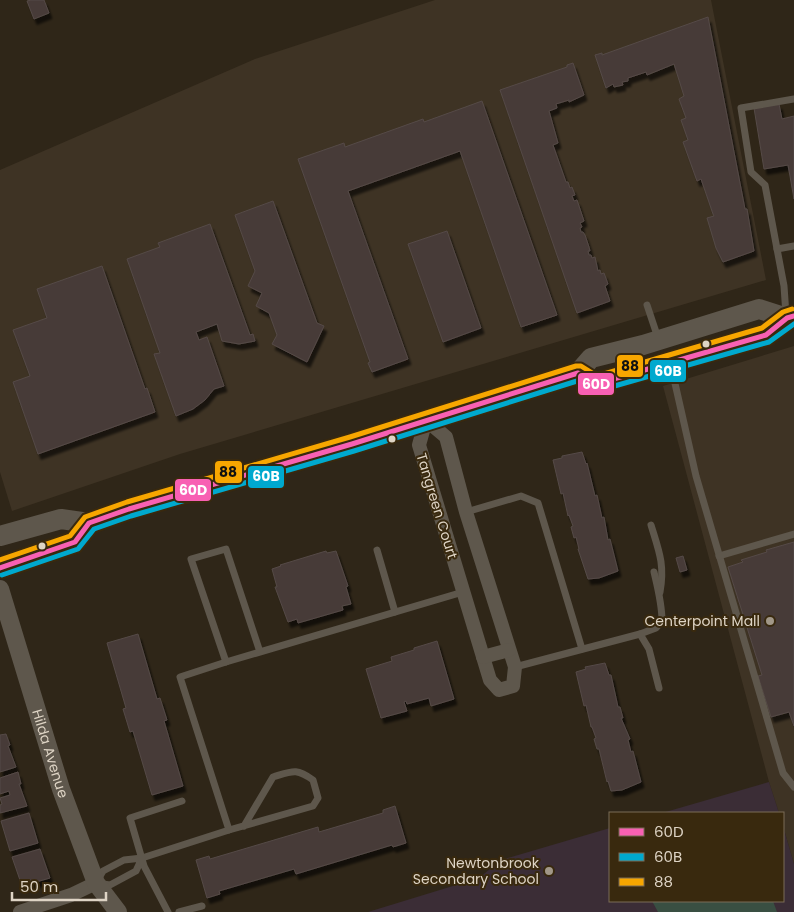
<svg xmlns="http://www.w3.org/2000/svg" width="794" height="912" font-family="Poppins,sans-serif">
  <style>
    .commercial { fill: #3e3324 }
    .education { fill: #3b2d36 }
    .green { fill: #394f42 }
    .building { fill: #473b38; stroke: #554a47; filter: url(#shadow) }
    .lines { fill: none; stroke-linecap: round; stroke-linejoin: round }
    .service { stroke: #5e574c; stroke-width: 7 }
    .minor { stroke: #5e574c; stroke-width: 14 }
    .tertiary { stroke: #5e574c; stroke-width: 18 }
    .secondary { stroke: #5e574c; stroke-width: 20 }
    .bus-1-casing { stroke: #39290e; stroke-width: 9 }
    .bus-2-casing { stroke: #39290e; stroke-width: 9 }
    .bus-3-casing { stroke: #39290e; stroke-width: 9 }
    .bus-1 { stroke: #f860b3; stroke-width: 5 }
    .bus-2 { stroke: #00a9ce; stroke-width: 5 }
    .bus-3 { stroke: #f7a600; stroke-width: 5 }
    .bus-dot { fill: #ded4c5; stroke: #39290e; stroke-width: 2 }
    .poi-dot { fill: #a19788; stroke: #39290e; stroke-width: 2 }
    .labels { text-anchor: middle; stroke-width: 4; stroke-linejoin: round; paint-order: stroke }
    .street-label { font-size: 14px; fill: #ded4c5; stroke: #39290e }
    .poi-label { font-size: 14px; fill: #ded4c5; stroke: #39290e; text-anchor: end }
    .line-badge { stroke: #39290e; stroke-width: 2 }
    .badge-label { font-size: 14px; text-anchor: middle; font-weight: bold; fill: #fff }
    .pale-badge-label { font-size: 14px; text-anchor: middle; font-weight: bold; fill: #111 }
  </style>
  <defs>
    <filter id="shadow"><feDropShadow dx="3" dy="5.5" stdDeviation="1" flood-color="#0009"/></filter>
  </defs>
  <rect width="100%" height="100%" fill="#2f2618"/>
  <g class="commercial">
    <path d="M435 0H711L766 280 180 454 12 511 0 472V170L255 59Z"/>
    <path d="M794 346V864L783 826V813H779L769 782 663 386Z"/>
  </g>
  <g class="education">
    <path d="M769 782 779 813H662Z"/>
    <path d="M783 826 794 864V912H368L479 878 501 860 610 828V901H783Z"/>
  </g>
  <path class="green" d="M652 901H773L777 912H658Z"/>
  <g class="building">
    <path d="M31 0H44L49 13 34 19 27 1Z"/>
    <path d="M708 17 745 209H747L754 251 723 262 716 248 707 218 714 216 713 214 701 179 697 181 683 142 688 140 681 120 686 118 679 99 684 96 674 64 652 73 647 75 646 72 628 78V81L622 82 623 85 614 87 613 84 606 88 595 55 602 53V55Z"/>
    <path d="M573 63 584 95 569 102V100L556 104 557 108 549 111 558 143 553 145 566 182H568L570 188 572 187 575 195 572 196 574 201 577 200 584 221 580 223 582 227 580 228 581 232H583L585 235 589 247 590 251H588L589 255H591L592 258 595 257 598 271 600 270 601 274 604 273 608 284 605 286 610 301 577 313 500 90 567 67V65Z"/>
    <path d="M482 101 557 315 521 327 460 151 348 191 408 359 372 372 368 363 370 362 298 159 344 143 345 147 423 119 424 122Z"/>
    <path d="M779 104 782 119 794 116V199L788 165 764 169 754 108Z"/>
    <path d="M273 201 317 323 324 326 307 362 272 344 277 335 269 313 256 306 262 293 248 286 255 271 235 215Z"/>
    <path d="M210 224 250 335 253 334 255 341 239 344 222 341 217 324 196 332 199 340 207 337 224 386 214 389 205 400 193 409 176 416 154 354 160 353 127 259 160 247 158 243Z"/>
    <path d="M447 231 481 328 443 342 408 244Z"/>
    <path d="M102 266 145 389 147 388 155 412 38 454 13 382 30 376 13 330 47 318 37 289Z"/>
    <path d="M582 452 586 464 587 463 595 496 597 495 602 518 604 517 608 540 610 539 618 571 599 578 588 579 578 549H579L576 537 574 538 571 527 573 526 569 515 568 516 563 493 561 494 553 460 562 458V456Z"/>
    <path d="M794 542V726L789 712 771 717 758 676 762 675 728 567 743 562 741 560 767 552 766 550Z"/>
    <path d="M326 551 327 553 336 551 348 586 346 587 351 604 342 606 343 610 298 623 297 619 288 622 275 587H277L272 569 281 566 280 565Z"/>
    <path d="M683 556 687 570 680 572 676 558Z"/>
    <path d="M138 634 157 699 160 698 167 720 164 721 183 786 152 795 133 731 130 732 123 709 126 708 107 643Z"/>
    <path d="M437 641 454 699 431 706 429 698 407 704 406 701 404 702 407 711 381 718 366 669 392 661 391 657 414 650V648Z"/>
    <path d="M605 663 609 675H611L618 707H620L623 718H621L630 739 628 740 631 752 633 751 641 782 622 790 611 791 608 781 607 782 599 749H597L594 739 596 738 592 727H591L586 705 584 706 576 672 586 669 585 667Z"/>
    <path d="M6 734 10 745 8 746 16 767 0 772V735Z"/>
    <path d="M18 772 21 784H19L27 806 0 813V805L2 804 0 798 10 795 9 791 0 794V778Z"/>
    <path d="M395 806 406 843 393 847 392 845 296 874 294 869 219 891 220 894 207 898 196 860 209 856 210 859 318 827 319 832 383 813V810Z"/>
    <path d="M29 813 38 843 10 851 1 821Z"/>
    <path d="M40 849 50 878 22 886 12 857Z"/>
  </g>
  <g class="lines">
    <g class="service">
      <path d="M777 249 794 246"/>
      <path d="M647 305 658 338"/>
      <path d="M786 315 784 286 765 185 751 172 741 108 794 99"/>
      <path d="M668 366 674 379 696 476 783 773 794 787"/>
      <path d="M466 512 521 496 538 503 582 649"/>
      <path d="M651 525C659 551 665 565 660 592"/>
      <path d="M377 550 395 612"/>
      <path d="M719 556 794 534"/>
      <path d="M640 634 649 649 659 688"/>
      <path d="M260 652 226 549 191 559 226 662 463 592"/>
      <path d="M515 667 640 634 656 628 662 621C662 604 658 589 654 572"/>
      <path d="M229 830 313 806 318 798 313 780C296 768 293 771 273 777L244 826"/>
      <path d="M142 858 136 871 110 885 96 883 103 871 124 860 142 858 229 830 180 677 226 662"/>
      <path d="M168 912 144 866 130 818 182 801"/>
      <path d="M179 912 202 906"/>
    </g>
    <g class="minor">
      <path d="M426 420 446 437 466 512 515 667 513 686 499 690 490 680 419 445Z"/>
      <path d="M483 657 509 650"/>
      <path d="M20 912 71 895 96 883"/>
    </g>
    <path class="tertiary" id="s1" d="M0 589 61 789 96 883 118 912"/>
    <g class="secondary">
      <path d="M578 373 596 384 766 335 787 318 794 316"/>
      <path d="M0 536 61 519 89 523 129 509 352 444 578 373 591 358 643 345 759 309 787 318"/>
      <path d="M0 568 75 542 89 523"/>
    </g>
    <defs>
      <path id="bus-1" d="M0 568 75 542 89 523 129 509 352 444 578 373 596 384 766 335 787 318 794 316"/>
      <path id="bus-2" d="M2 575 78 549 94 529 131 516 354 451 577 381 593 391H597L769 342 794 324"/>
      <path id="bus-3" d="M0 560 70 536 85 517 127 502 350 437 576 366H581L597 376 762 328 783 312 792 309"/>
    </defs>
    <use href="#bus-1" class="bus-1-casing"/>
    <use href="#bus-2" class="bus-2-casing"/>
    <use href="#bus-3" class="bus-3-casing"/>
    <use href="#bus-1" class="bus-1"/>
    <use href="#bus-2" class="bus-2"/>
    <use href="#bus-3" class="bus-3"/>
  </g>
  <g class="bus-dot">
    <circle cx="706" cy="344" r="4.5"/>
    <circle cx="392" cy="439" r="4.5"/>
    <circle cx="42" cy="546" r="4.5"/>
  </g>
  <g class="poi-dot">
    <circle cx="770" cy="621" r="5"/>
    <circle cx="549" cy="871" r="5"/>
  </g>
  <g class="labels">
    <g class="street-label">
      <text transform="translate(437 506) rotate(73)" y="5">Tangreen Court</text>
      <text dy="5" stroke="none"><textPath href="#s1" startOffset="172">Hilda Avenue</textPath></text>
    </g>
    <g class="poi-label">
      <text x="760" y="626">Centerpoint Mall</text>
      <text x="539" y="868">Newtonbrook<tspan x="539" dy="16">Secondary School</tspan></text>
    </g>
  </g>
  <g class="line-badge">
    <rect x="616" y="354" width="28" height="24" rx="5" fill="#f7a600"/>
    <rect x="649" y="359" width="38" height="24" rx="5" fill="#00a9ce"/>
    <rect x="577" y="372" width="38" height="24" rx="5" fill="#f860b3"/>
    <rect x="214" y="460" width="29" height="24" rx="5" fill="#f7a600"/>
    <rect x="247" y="465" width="38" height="24" rx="5" fill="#00a9ce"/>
    <rect x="174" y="478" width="38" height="24" rx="5" fill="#f860b3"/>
  </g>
  <g class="badge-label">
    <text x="668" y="376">60B</text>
    <text x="596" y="389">60D</text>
    <text x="266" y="481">60B</text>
    <text x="193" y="495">60D</text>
  </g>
  <g class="pale-badge-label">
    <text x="630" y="371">88</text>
    <text x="228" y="477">88</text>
  </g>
  <rect x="609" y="812" width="175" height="90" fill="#39290e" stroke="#7b6d57"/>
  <rect x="619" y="828" width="25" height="8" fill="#f860b3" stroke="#7b6d57"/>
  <text x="654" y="837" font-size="15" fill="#ded4c5">60D</text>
  <rect x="619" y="853" width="25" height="8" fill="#00a9ce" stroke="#7b6d57"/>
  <text x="654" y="862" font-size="15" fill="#ded4c5">60B</text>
  <rect x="619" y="878" width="25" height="8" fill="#f7a600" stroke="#7b6d57"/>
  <text x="654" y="887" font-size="15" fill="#ded4c5">88</text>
  <path d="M12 892v8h94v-8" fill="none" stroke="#ded4c5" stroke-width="2.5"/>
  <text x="20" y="892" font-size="15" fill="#ded4c5" stroke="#39290e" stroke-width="4" paint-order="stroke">50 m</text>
</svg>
